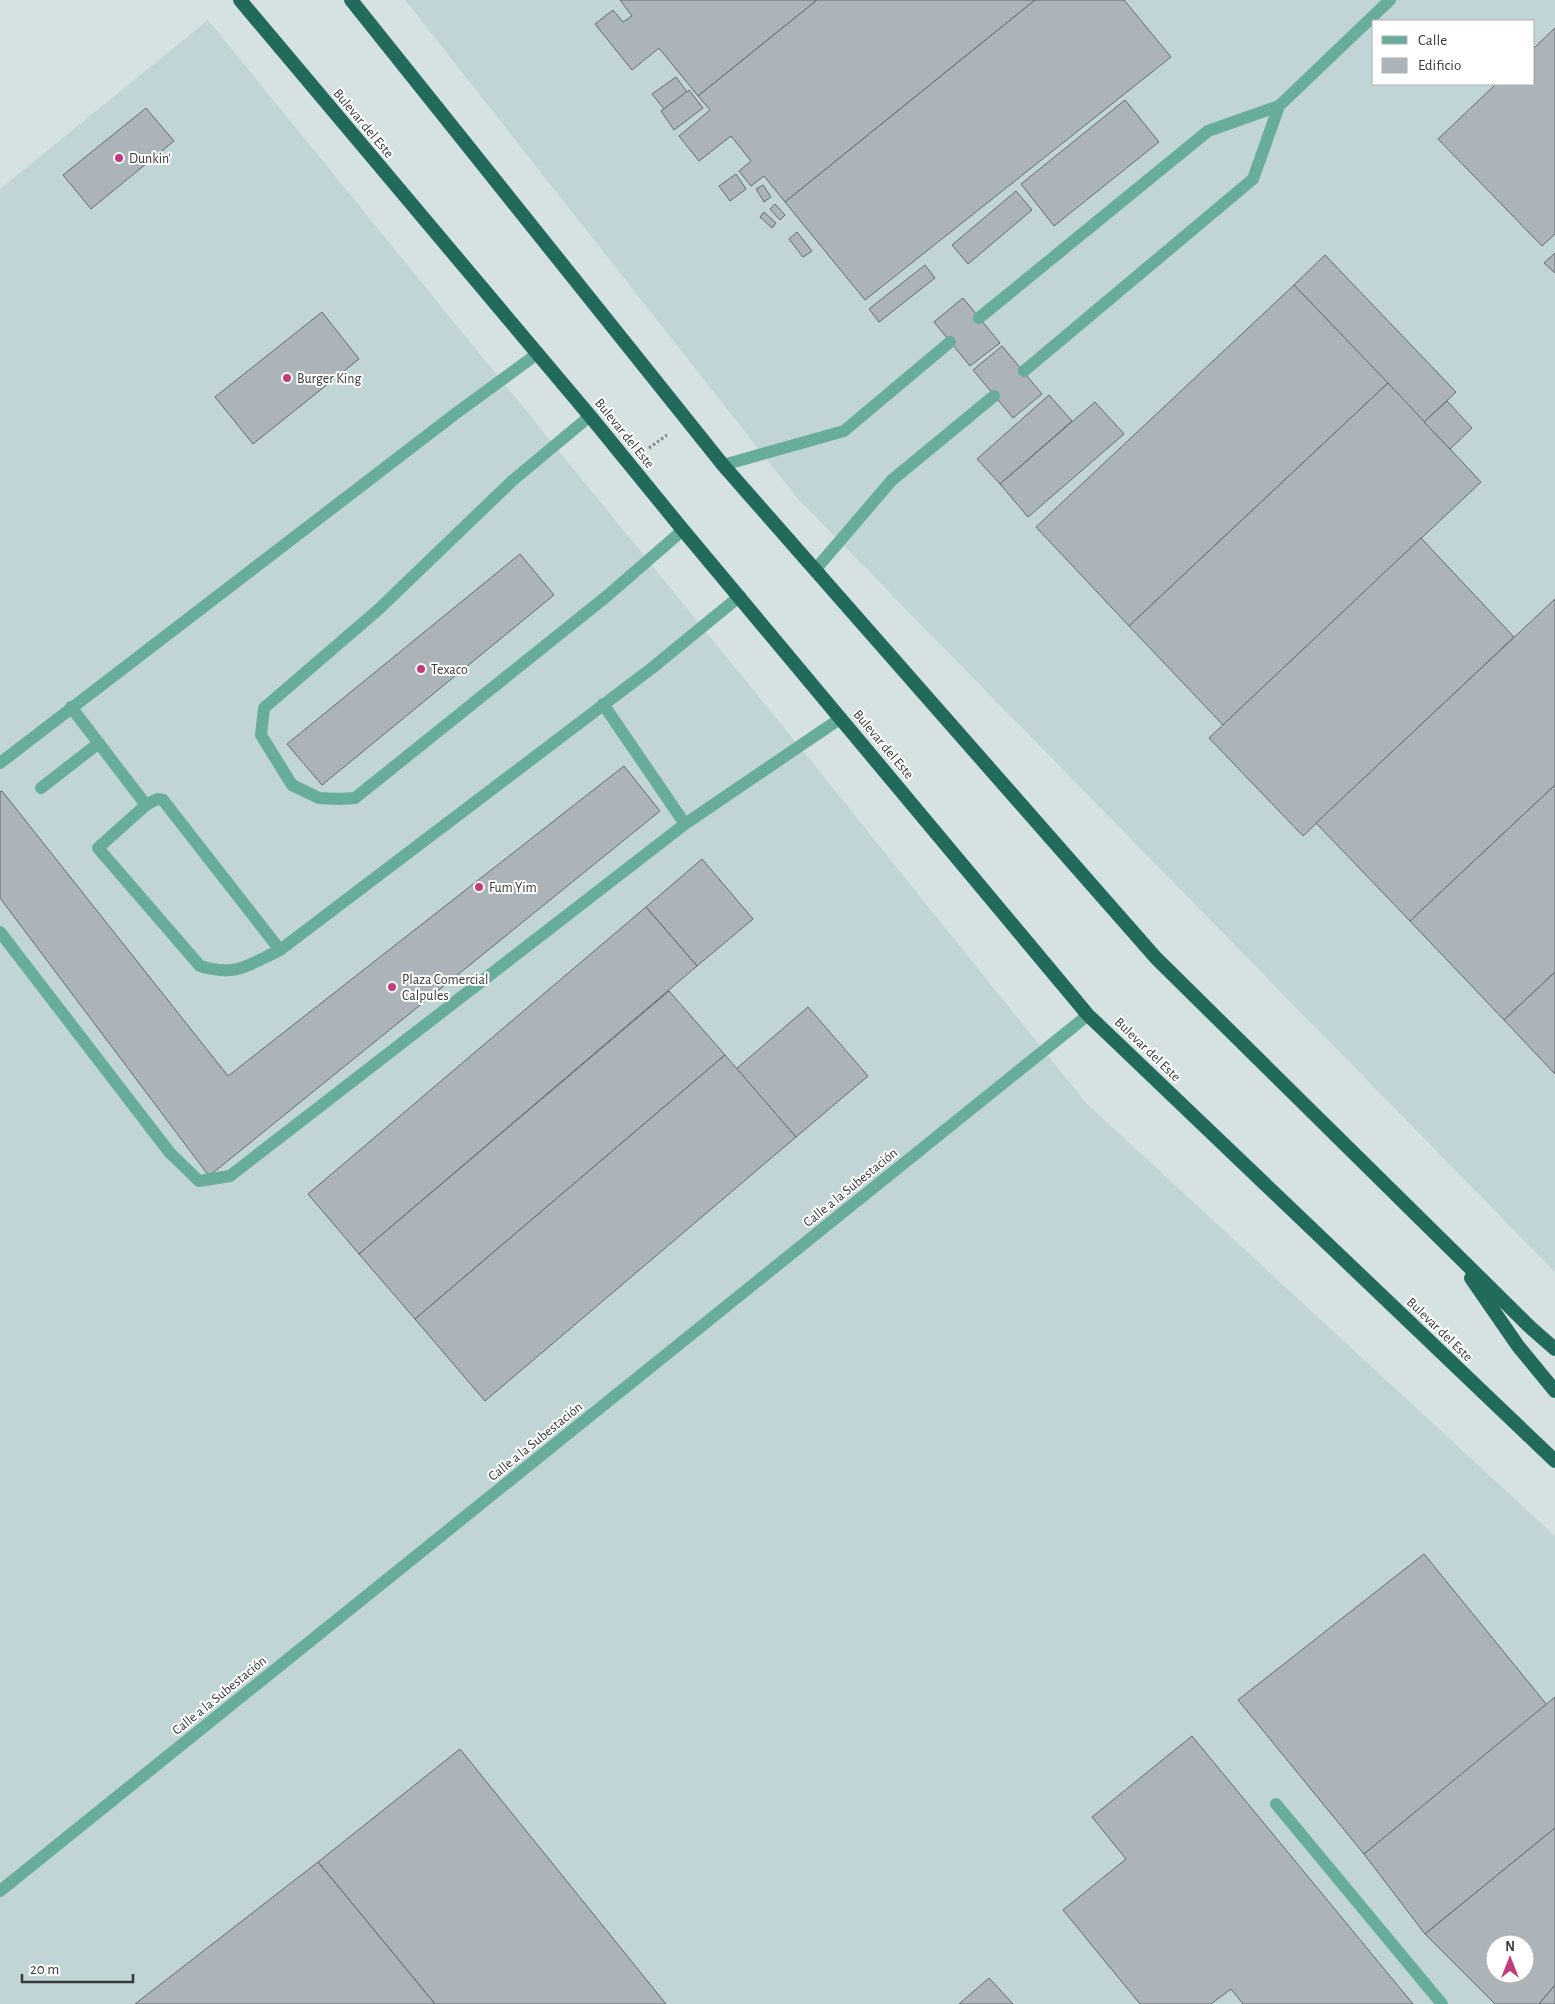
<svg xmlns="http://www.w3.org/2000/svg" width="1555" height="2004" font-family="'Alegreya Sans',sans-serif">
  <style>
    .built { fill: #c1d5d7; fill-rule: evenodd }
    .building { fill: #acb4b9; stroke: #636a6f; fill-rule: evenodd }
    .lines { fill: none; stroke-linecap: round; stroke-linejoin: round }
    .path { stroke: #818889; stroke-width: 3; stroke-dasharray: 2.5 2.5; stroke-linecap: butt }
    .service { stroke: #68ac9b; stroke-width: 12 }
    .minor { stroke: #68ac9b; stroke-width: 12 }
    .trunk { stroke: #216a5c; stroke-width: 14 }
    .poi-dot { fill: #c23b7a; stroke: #fff; stroke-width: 2 }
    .labels { text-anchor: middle; stroke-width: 4; stroke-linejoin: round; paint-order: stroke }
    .street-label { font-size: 14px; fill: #353939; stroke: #fff }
    .poi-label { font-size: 14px; fill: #353939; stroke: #fff; text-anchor: start }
  </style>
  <rect width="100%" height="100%" fill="#d6e1e2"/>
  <g class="built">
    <path d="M405 0H1555V1272L798 499ZM1374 21H1534V84H1374Z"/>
    <path d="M208 20 812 762 1086 1103 1555 1536V2004H0V189ZM1495 1944H1525V1974H1495Z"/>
  </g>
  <g class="building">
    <path d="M620 0H817L698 96 659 48 632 70 595 24 613 10 623 22 632 16Z"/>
    <path d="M817 0H1035L785 202 764 176 751 186 739 171 751 161 731 136 699 161 679 136 710 110 698 96Z"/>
    <path d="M1035 0H1124L1171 57 865 300 785 202Z"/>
    <path d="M1555 28V234L1542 246 1438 139 1496 84H1534V48Z"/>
    <path d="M676 77 687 92 664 109 652 94Z"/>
    <path d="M689 90 703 108 674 130 661 111Z"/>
    <path d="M1125 100 1159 142 1054 226 1021 184Z"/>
    <path d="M146 108 174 141 91 209 63 175Z"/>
    <path d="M736 174 746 189 730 201 719 186Z"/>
    <path d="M763 185 771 197 764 202 756 189Z"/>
    <path d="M1016 191 1032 210 968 264 952 245Z"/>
    <path d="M775 204 785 215 780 220 770 209Z"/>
    <path d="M764 212 776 223 772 228 760 217Z"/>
    <path d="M797 232 812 251 803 257 789 239Z"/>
    <path d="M1555 253V273L1544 263Z"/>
    <path d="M1325 255 1456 392 1424 422 1294 285Z"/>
    <path d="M925 265 935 278 879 322 869 309Z"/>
    <path d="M1294 285 1388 383 1129 626 1036 527Z"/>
    <path d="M963 298 1000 343 970 366 934 322Z"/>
    <path d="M322 312 359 359 253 444 215 397Z"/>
    <path d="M1002 346 1042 394 1013 418 973 370Z"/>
    <path d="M1388 383 1481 482 1223 725 1129 626Z"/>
    <path d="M1049 395 1072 421 1000 484 977 459Z"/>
    <path d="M1447 401 1472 428 1450 449 1424 422Z"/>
    <path d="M1095 402 1124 434 1028 517 1000 484Z"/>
    <path d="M1421 538 1514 637 1303 836 1209 738Z"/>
    <path d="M520 554 554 595 322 785 287 744Z"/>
    <path d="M1555 599V785L1410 921 1316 823Z"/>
    <path d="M624 766 660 811 209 1176 0 898V792L2 791 228 1076Z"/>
    <path d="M1555 785V972L1504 1020 1410 921Z"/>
    <path d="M702 859 753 919 697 966 646 907Z"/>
    <path d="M646 907 697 966 359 1254 308 1194Z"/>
    <path d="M1555 972V1074L1504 1020Z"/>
    <path d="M669 991 725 1055 415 1319 359 1254Z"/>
    <path d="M808 1007 868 1076 796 1137 736 1069Z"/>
    <path d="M725 1055 796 1137 485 1401 415 1319Z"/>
    <path d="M1424 1554 1547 1705 1364 1854 1238 1700Z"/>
    <path d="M1555 1697V1828L1425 1934 1364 1854Z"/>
    <path d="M1192 1736 1413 2004H1243L1231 1989 1211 2004H1140L1063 1910 1126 1859 1092 1817Z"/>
    <path d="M460 1749 666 2004H435L318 1862Z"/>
    <path d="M1555 1828V1985L1539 2004H1495L1425 1934ZM1495 1944H1525V1974H1495Z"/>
    <path d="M318 1862 435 2004H135Z"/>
    <path d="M989 1978 1013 2004H959Z"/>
    <path d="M1555 1985V2004H1539Z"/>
  </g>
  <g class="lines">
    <path class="path" d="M649 448 667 435"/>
    <g class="service">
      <path d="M979 318 1208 131 1279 106 1390 0"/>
      <path d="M1024 371 1253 179 1279 106"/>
      <path d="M590 416 512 481 379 609 264 708 261 735 292 785 319 798 338 799 355 798 607 596 683 530"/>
      <path d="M723 465 844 431 950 342"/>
      <path d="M815 570 892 480 994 396"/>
      <path d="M603 704 685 824"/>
      <path d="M71 707 146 805 98 848 200 966C237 977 248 965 280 950L652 668 740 596"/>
      <path d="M0 763 455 414 537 354"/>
      <path d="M41 788 99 743"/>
      <path d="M146 805 157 799 163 800 280 950"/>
      <path d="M0 932 170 1153 199 1181 230 1176 685 824 841 718"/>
      <path d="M1276 1804 1442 2004"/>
    </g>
    <path class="minor" d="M0 1891 1088 1015"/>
    <g class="trunk">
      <path d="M240 0 590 416 683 530 1088 1015 1555 1461"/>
      <path d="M351 0 723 465 1156 958 1531 1328 1555 1349"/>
      <path d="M1471 1278 1518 1346 1555 1391"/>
    </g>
  </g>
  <g class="poi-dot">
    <circle cx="119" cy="158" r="5"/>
    <circle cx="287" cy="378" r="5"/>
    <circle cx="421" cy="669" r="5"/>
    <circle cx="479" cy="887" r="5"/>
    <circle cx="392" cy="987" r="5"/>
  </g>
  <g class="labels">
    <g class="street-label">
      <text transform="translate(364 123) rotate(50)" y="5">Bulevar del Este</text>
      <text transform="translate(625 433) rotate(51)" y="5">Bulevar del Este</text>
      <text transform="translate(884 744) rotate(50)" y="5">Bulevar del Este</text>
      <text transform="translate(1148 1049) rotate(44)" y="5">Bulevar del Este</text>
      <text transform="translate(850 1187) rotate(-39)" y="5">Calle a la Subestación</text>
      <text transform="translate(1440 1329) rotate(44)" y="5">Bulevar del Este</text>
      <text transform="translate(535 1441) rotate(-39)" y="5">Calle a la Subestación</text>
      <text transform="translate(219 1695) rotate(-39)" y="5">Calle a la Subestación</text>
    </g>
    <g class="poi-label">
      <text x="129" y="163">Dunkin'</text>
      <text x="297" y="383">Burger King</text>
      <text x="431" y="674">Texaco</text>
      <text x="489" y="892">Fum Yim</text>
      <text x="402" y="984">Plaza Comercial<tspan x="402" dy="16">Calpules</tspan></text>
    </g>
  </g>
  <rect x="1372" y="20" width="162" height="65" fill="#ffffff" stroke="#aeb0b0"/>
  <rect x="1382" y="36" width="25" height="8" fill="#68ac9b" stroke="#aeb0b0"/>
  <text x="1418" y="45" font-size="15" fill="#353939">Calle</text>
  <rect x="1382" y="58" width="25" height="15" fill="#acb4b9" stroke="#aeb0b0"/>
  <text x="1418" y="70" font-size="15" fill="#353939">Edificio</text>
  <g transform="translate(1510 1959)"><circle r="24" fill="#ffffff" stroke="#aeb0b0"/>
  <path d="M0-4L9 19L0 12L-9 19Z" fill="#c23b7a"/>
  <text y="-8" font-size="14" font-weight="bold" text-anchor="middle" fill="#353939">N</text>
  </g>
  <path d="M22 1974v8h111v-8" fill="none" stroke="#353939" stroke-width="2.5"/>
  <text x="30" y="1974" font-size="15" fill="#353939" stroke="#ffffff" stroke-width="4" paint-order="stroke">20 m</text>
</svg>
